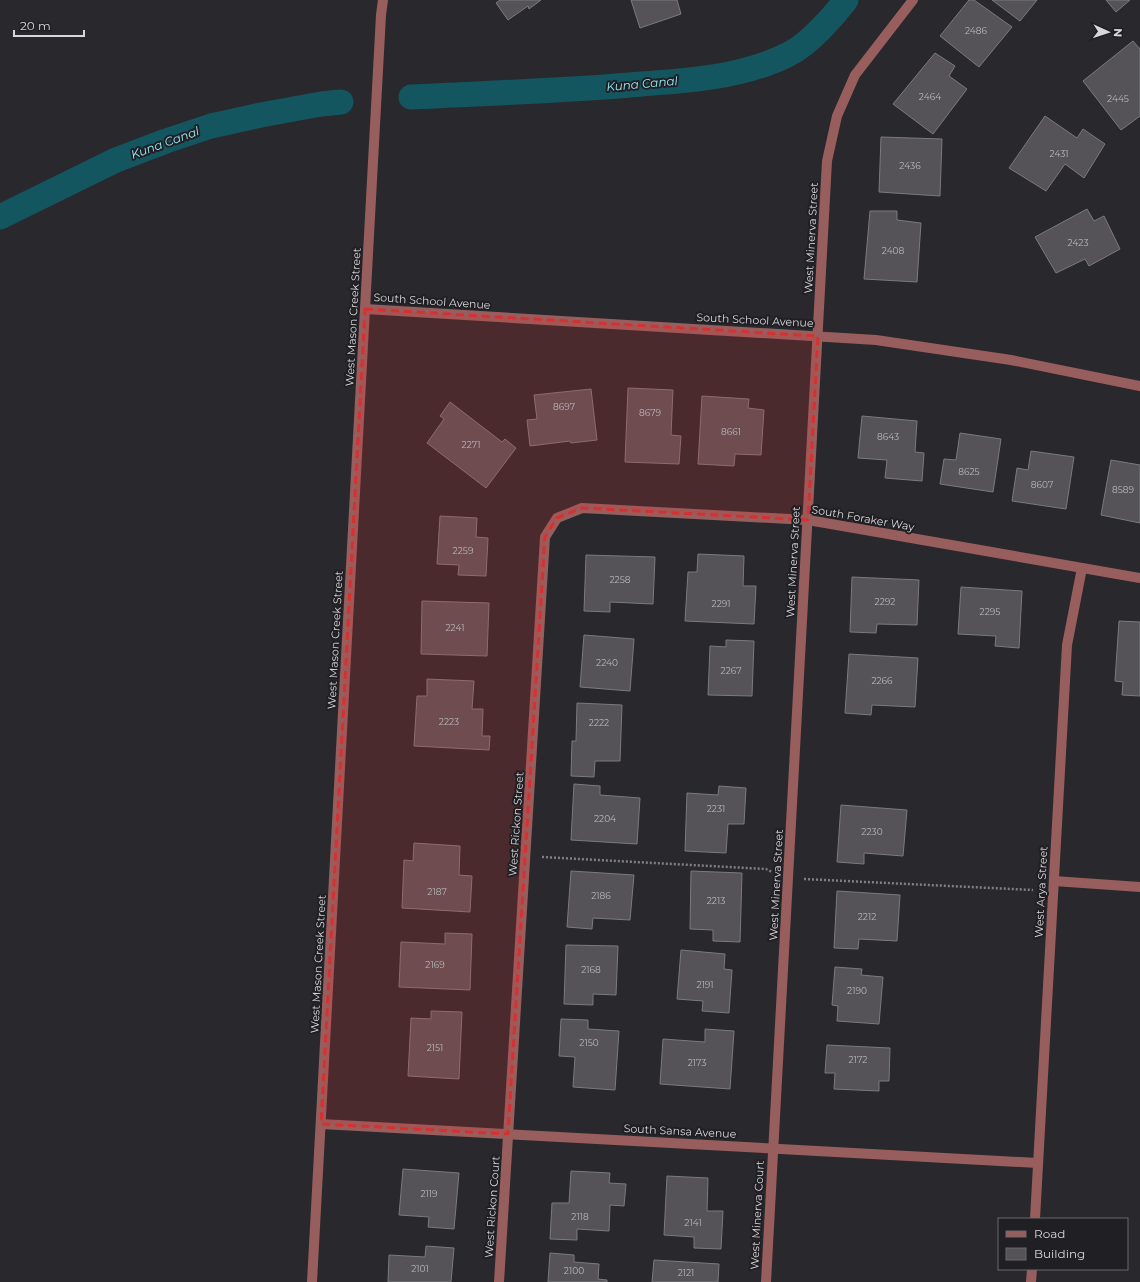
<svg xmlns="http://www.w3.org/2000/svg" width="1140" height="1282" font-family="Montserrat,sans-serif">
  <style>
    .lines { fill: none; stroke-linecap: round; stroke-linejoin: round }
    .canal { stroke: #145660; stroke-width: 25 }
    .building { fill: #555358; stroke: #7b7a7f }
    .path { stroke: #807f83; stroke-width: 2.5; stroke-dasharray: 2 2; stroke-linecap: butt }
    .minor { stroke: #985e5e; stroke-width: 10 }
    .marked { fill: #d63131; fill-opacity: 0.2; stroke: #d63131; stroke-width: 3; stroke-dasharray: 8 5; stroke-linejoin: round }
    .labels { text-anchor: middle; stroke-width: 4; stroke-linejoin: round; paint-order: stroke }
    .number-label { font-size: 9px; fill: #b7b6ba }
    .street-label { font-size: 11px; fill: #d8d7da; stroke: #201f23 }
    .water-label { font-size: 12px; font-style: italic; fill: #98ebfa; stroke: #201f23 }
  </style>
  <rect width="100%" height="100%" fill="#29282d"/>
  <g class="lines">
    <g class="canal">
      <path d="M411 97C488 93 565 91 642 84 692 80 744 77 789 54 808 45 834 16 846 0"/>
      <path d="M0 217 116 160 166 141 211 126 261 115 321 104 341 102"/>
    </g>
  </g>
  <g class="building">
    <path d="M500 0H541L529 9 528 6 508 20 496 3Z"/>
    <path d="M631 0H677L681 14 640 28Z"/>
    <path d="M969 0H974L1012 27 979 67 940 36Z"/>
    <path d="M992 0H1037L1020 21Z"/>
    <path d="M1106 0H1130L1116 12Z"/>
    <path d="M1133 41 1140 49V116L1121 130 1083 81Z"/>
    <path d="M935 53 955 66 949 76 967 89 933 134 893 104Z"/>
    <path d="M1045 116 1077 138 1083 129 1105 144 1084 178 1065 164 1046 191 1009 168Z"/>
    <path d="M881 137 942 139 940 196 879 192Z"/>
    <path d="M1087 209 1094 221 1104 216 1120 249 1089 266 1085 259 1056 273 1035 237Z"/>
    <path d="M870 211H897V220L921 223 917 282 864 279Z"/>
    <path d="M628 388 673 390 671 435 681 436 679 464 625 462Z"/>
    <path d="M591 389 597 440 571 443 570 441 530 446 527 420 537 419 534 395Z"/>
    <path d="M702 396 749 399 748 408 764 410 761 455 735 454 734 466 698 464Z"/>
    <path d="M450 402 502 442 505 439 516 448 486 488 427 443 444 419 440 416Z"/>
    <path d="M862 416 917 421 915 452 924 453 922 481 885 478 887 460 858 458Z"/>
    <path d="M960 433 1001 439 993 492 940 484 944 459 956 460Z"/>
    <path d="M1031 451 1074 457 1066 509 1012 501 1017 468 1028 470Z"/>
    <path d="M1111 460 1140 465V523L1101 515Z"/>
    <path d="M440 516 477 518 476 537 488 538 486 576 458 575 459 565 437 564Z"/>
    <path d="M698 554 744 556 743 586H756L754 624 685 621 688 572H697Z"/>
    <path d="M586 555 655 557 653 604 610 602V612L584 611Z"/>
    <path d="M852 577 919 580 917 625 877 624 876 633 850 632Z"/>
    <path d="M961 587 1022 591 1019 648 995 646 996 636 958 634Z"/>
    <path d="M422 601 489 603 487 656 421 654Z"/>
    <path d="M1119 621 1140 622V696L1122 695 1123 682 1115 681Z"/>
    <path d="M584 635 634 639 630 691 580 687Z"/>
    <path d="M726 640 754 641 752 696 708 695 710 646 726 647Z"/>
    <path d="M849 654 918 658 915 707 872 705 871 715 845 713Z"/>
    <path d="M427 679 474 681 472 709H483L482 736H490L489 750 414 746 417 696H427Z"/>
    <path d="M577 703 622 705 620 761H595L594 777 571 776 572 741H576Z"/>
    <path d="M574 784 600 786V795L640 798 637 844 571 840Z"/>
    <path d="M719 786 746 788 744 824H728L726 853 685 851 687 793 718 795Z"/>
    <path d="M841 805 907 810 903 856 864 853V864L837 862Z"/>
    <path d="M414 843 460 846 459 875 472 876 470 912 402 908 404 860 413 861Z"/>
    <path d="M571 871 634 875 630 920 593 918 592 929 567 927Z"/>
    <path d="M691 871 742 873 740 942 713 941V930L690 929Z"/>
    <path d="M837 891 900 895 897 941 859 939 858 949 834 948Z"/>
    <path d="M445 933 472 934 470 990 399 987 401 942 445 944Z"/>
    <path d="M566 945 618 946 616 995 593 994V1005L564 1004Z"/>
    <path d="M681 950 725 954 724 969 732 970 729 1013 702 1011 703 1001 677 999Z"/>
    <path d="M835 967 862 969 861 975 883 977 879 1024 837 1021 838 1006 832 1005Z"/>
    <path d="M431 1011 462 1012 459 1079 408 1076 411 1018 431 1019Z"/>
    <path d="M561 1019 588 1020V1029L619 1031 615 1090 573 1087 575 1057 559 1056Z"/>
    <path d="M705 1029 734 1031 730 1089 660 1084 663 1039 705 1042Z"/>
    <path d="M827 1045 890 1048 889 1081H879V1091L834 1089 835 1073H825Z"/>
    <path d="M403 1169 459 1173 454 1229 428 1227 429 1217 399 1215Z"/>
    <path d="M571 1171 610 1173 609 1183 626 1184 624 1206 610 1205 609 1231 577 1229V1240L550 1239 552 1203H569Z"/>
    <path d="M667 1176 708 1178 707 1211H723L721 1249 694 1248V1237L664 1235Z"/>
    <path d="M426 1246 454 1248 451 1282H388L389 1255 425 1257Z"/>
    <path d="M550 1253 574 1255V1262L599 1264 598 1279 607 1280V1282H548Z"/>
    <path d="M654 1260 719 1264 718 1282H652Z"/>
  </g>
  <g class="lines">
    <g class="path">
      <path d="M542 857 766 869 772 872"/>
      <path d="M804 879 1033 890"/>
    </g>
    <g class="minor">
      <path d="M365 309 876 340 1011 360 1140 386"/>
      <path d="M1054 881 1140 887"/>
      <path d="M321 1124 1038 1163"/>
      <path d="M1035 1219 1067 645 1082 568"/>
      <path d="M312 1282 381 15 383 0"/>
      <path d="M499 1282 545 537 557 518 582 508 808 520 1140 578"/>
      <path d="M766 1282 827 161 837 116 855 75 913 0"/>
      <path d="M1031 1282 1032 1269"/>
    </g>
  </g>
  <path class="marked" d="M365 309 818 336 808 520 582 508 557 518 545 537 508 1134 321 1124Z"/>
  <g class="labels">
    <g class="number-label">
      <text x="976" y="34">2486</text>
      <text x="930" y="100">2464</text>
      <text x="1118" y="102">2445</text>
      <text x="1059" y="157">2431</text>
      <text x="910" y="169">2436</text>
      <text x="1078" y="246">2423</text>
      <text x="893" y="254">2408</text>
      <text x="564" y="410">8697</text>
      <text x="650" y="416">8679</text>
      <text x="731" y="435">8661</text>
      <text x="888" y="440">8643</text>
      <text x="471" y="448">2271</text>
      <text x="969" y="475">8625</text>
      <text x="1042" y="488">8607</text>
      <text x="1123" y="493">8589</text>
      <text x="463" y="554">2259</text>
      <text x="620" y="583">2258</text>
      <text x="885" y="605">2292</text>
      <text x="721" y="607">2291</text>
      <text x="990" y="615">2295</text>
      <text x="455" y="631">2241</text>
      <text x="607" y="666">2240</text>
      <text x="731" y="674">2267</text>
      <text x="882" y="684">2266</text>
      <text x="449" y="725">2223</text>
      <text x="599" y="726">2222</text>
      <text x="716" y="812">2231</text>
      <text x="605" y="822">2204</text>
      <text x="872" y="835">2230</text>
      <text x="437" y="895">2187</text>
      <text x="601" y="899">2186</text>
      <text x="716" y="904">2213</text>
      <text x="867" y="920">2212</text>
      <text x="435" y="968">2169</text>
      <text x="591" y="973">2168</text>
      <text x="705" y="988">2191</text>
      <text x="857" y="994">2190</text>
      <text x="589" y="1046">2150</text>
      <text x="435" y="1051">2151</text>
      <text x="858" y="1063">2172</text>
      <text x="697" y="1066">2173</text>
      <text x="429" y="1197">2119</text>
      <text x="580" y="1220">2118</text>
      <text x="693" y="1226">2141</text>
      <text x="420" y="1272">2101</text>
      <text x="574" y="1274">2100</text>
      <text x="686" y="1276">2121</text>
    </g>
    <g class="street-label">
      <text transform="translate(811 238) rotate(-87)" y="4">West Minerva Street</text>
      <text transform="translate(432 301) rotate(4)" y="4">South School Avenue</text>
      <text transform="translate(353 317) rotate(-87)" y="4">West Mason Creek Street</text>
      <text transform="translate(755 320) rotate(3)" y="4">South School Avenue</text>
      <text transform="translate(863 518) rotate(10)" y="4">South Foraker Way</text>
      <text transform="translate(793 562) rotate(-87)" y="4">West Minerva Street</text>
      <text transform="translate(335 640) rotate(-87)" y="4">West Mason Creek Street</text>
      <text transform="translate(516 824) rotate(-86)" y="4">West Rickon Street</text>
      <text transform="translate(776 885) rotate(-87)" y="4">West Minerva Street</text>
      <text transform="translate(1041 892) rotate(-87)" y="4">West Arya Street</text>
      <text transform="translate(318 964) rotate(-87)" y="4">West Mason Creek Street</text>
      <text transform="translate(680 1131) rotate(3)" y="4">South Sansa Avenue</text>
      <text transform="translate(492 1207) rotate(-86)" y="4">West Rickon Court</text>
      <text transform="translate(757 1215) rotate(-87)" y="4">West Minerva Court</text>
    </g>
    <g class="water-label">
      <text transform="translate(642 84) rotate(-5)" y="4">Kuna Canal</text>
      <text transform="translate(165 143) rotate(-20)" y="4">Kuna Canal</text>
    </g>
  </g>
  <rect x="998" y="1218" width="130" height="52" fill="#201f23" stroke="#6a696c"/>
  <rect x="1006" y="1231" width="20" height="6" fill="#985e5e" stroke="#6a696c"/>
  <text x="1034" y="1238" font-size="12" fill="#d8d7da">Road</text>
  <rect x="1006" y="1248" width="20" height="12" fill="#555358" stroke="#6a696c"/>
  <text x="1034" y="1258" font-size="12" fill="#d8d7da">Building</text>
  <g transform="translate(1108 32) rotate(93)" stroke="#201f23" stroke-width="3" paint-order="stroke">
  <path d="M0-3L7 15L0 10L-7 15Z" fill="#d8d7da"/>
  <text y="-6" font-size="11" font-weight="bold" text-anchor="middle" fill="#d8d7da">N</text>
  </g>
  <path d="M14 30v6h70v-6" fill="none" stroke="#d8d7da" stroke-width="2"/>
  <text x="20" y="30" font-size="12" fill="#d8d7da" stroke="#201f23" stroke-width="3" paint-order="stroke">20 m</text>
</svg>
